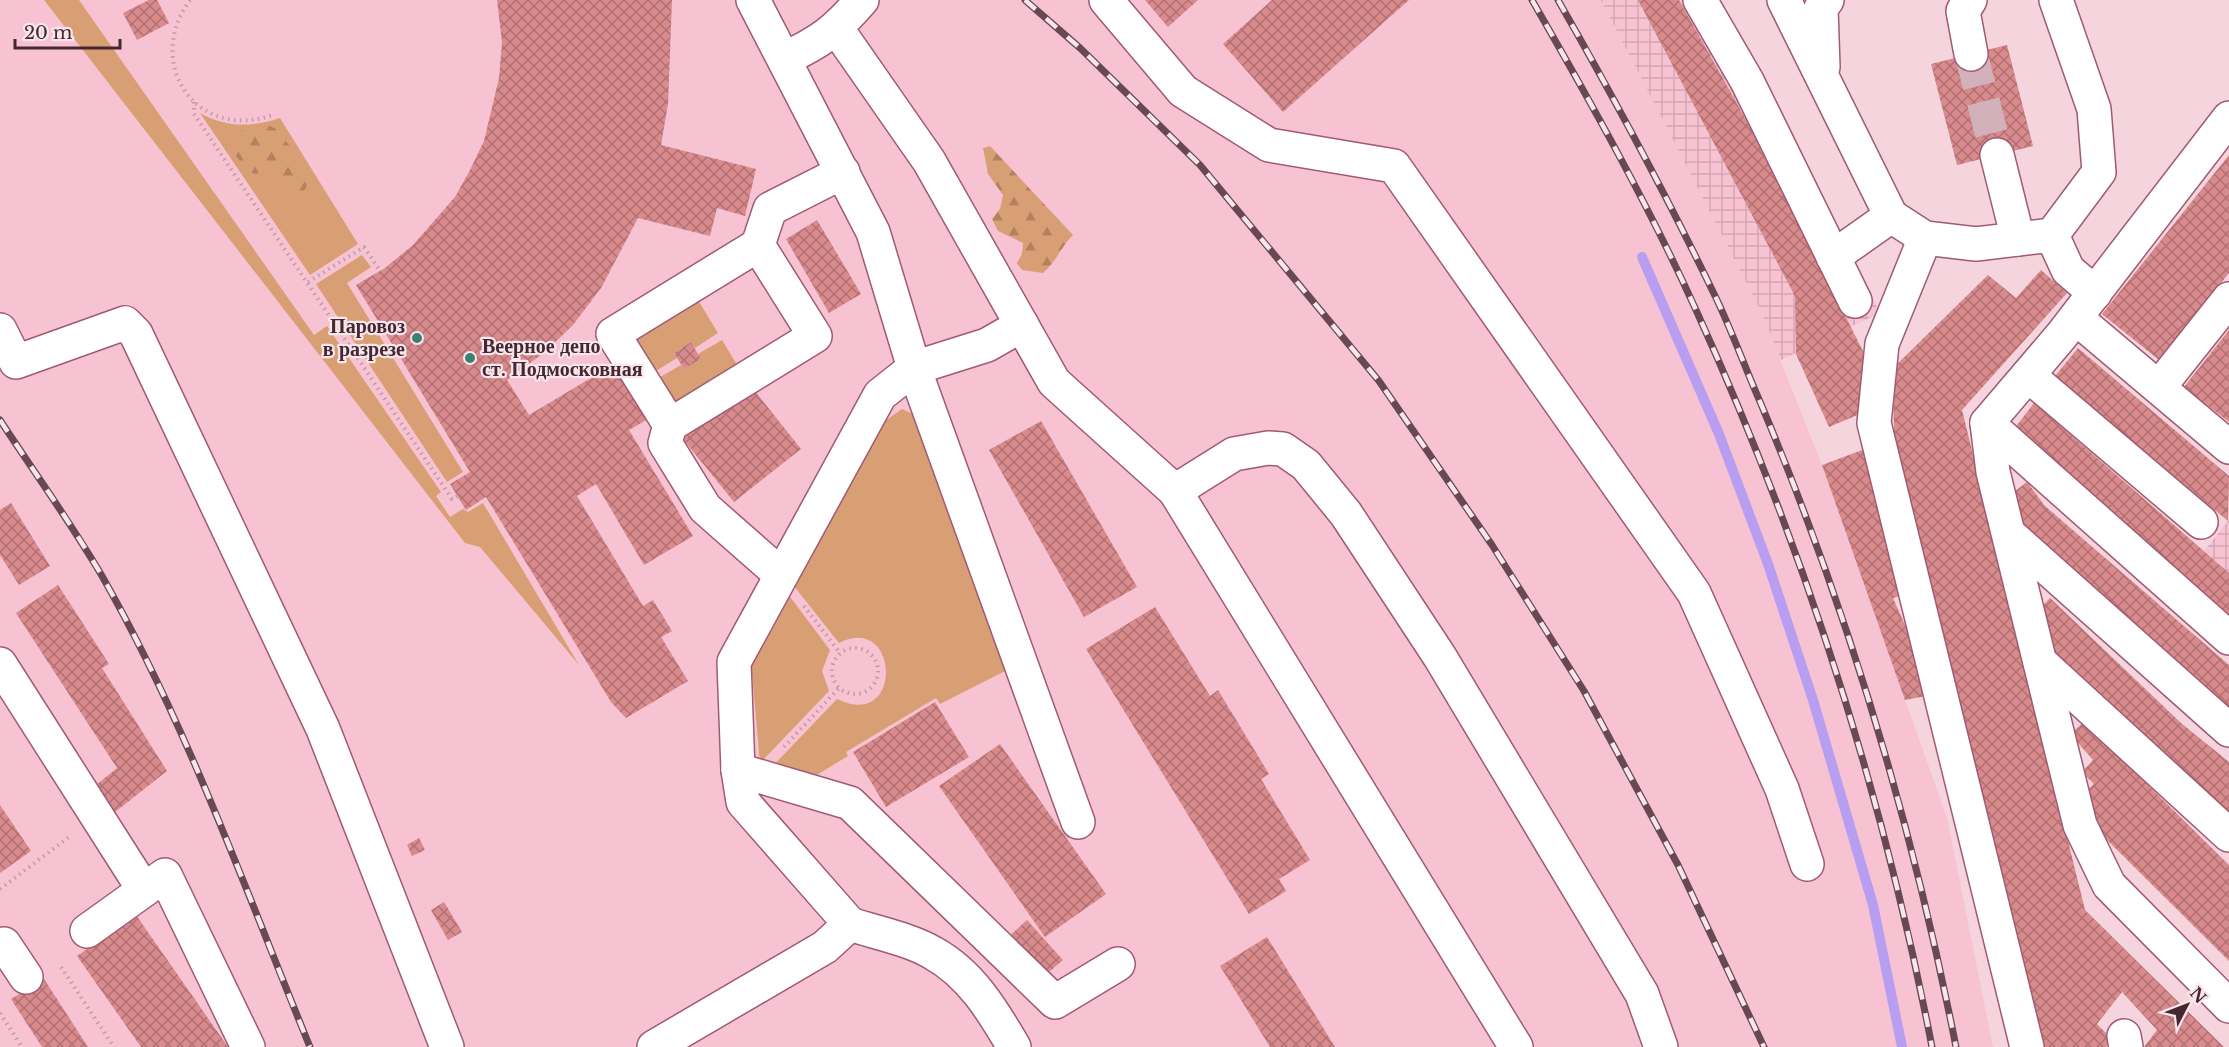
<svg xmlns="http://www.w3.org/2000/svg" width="2229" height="1047" font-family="'Libre Baskerville',serif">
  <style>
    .built { fill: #f7c2d2 }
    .industrial { fill: url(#industrial-grid) }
    .green { fill: #d99f74 }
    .forest { fill: url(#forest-firs) }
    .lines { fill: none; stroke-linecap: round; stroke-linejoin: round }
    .stream { stroke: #b89ef0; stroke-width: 10 }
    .building { fill: url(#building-cross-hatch) }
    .minor-tunnel { stroke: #d2b1bb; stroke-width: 33; stroke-dasharray: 33 16; stroke-linecap: butt }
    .minor-casing { stroke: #a05a73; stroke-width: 36 }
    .path { stroke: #be9da7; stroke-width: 4; stroke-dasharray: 1.5 4.5; stroke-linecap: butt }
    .minor { stroke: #fff; stroke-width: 33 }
    .rail-casing { stroke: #684953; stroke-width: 7 }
    .rail { stroke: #f7e6eb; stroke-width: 4.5; stroke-dasharray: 14; stroke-linecap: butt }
    .poi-dot { fill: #3d8072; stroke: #f7e6eb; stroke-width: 2 }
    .labels { text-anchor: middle; stroke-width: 4.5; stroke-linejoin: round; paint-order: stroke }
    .poi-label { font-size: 20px; font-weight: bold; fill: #452731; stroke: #f7e6eb; text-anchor: end }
  </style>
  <defs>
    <pattern id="industrial-grid" width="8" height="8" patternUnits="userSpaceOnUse" patternTransform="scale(1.5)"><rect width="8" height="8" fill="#f7c2d2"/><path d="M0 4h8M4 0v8" fill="none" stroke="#d5a7b5"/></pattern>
    <pattern id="forest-firs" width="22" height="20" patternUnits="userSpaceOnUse" patternTransform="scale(1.5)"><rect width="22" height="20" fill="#d99f74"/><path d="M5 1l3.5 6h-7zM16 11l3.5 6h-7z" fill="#b28260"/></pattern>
    <pattern id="building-cross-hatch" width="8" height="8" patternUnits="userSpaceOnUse" patternTransform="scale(1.5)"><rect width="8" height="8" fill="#d88a8c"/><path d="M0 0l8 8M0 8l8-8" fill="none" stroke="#b17173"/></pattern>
  </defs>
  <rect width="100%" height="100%" fill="#f5d4de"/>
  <path class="built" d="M0 0H1601L1760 309 1822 465 1947 818 1993 1047H0Z"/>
  <g class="industrial">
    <path d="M1601 0H1719L1771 89 1880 313 1781 360 1760 309Z"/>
    <path d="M2229 520V573L2204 551Z"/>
  </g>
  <g class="green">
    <path d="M44 0H79L314 335 327 326 441 492 436 496 450 517 463 509 468 512 483 503 579 665 480 547 465 543Z"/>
    <path d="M200 113C226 128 252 127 280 118L358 244 310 275Z"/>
    <path d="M362 255 371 267 347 283 463 472 447 482 316 284Z"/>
    <path d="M698 300 718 333 695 348 691 342 674 353 677 358 651 374 634 340Z"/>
    <path d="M722 340 742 373 676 413 655 380 681 365 684 369 701 359 698 354Z"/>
    <path d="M902 409 913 414 1009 669 940 704 936 698 846 752 848 756 802 784 767 772 837 699C904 732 900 612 839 643L790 581 872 430Z"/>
    <path d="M785 590 830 650 822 671 829 691 760 763 751 662Z"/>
  </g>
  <g class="forest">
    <path d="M270 126 276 129 298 156 294 169 308 184 301 196 290 187 277 186 269 170 256 174 250 172 226 145V140L234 137 237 131Z"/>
    <path d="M990 146 1073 235C1061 247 1056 262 1043 273L1022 270 1017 263 1022 254 1023 243 998 231 992 219 1000 209 1003 195 988 174 983 148Z"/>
  </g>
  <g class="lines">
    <path class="stream" d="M1642 257 1719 434 1768 564 1813 700 1873 905 1902 1047"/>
  </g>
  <g class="building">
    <path d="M149 0H157L169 23 137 40 123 13Z"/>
    <path d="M497 0H672L668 104 661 145 756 169 745 216 717 208 710 236 638 218 601 288 573 325 545 352 507 380 529 415 616 363 650 418 629 430 693 536 644 565 596 484 577 496 643 606 653 600 672 631 661 637 688 681 626 718 611 702 486 497 466 510 450 484 470 472 356 285 385 268 413 245 455 197 469 172 484 141 499 78 502 42Z"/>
    <path d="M1145 0H1198L1168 27Z"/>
    <path d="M1272 0H1409L1283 112 1223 44Z"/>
    <path d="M1638 0H1679L1750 127 1873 371 1867 411 1829 427 1796 354 1795 296Z"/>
    <path d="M2007 45 2033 146 1957 165 1931 64Z"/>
    <path d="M2229 155V273L2159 360 2102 314Z"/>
    <path d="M817 220 861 294 829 313 786 239Z"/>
    <path d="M2041 270 2067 293 1962 410 2085 910 2224 1047H2144L2157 1030 2122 992 2097 1024 2112 1039 2106 1047H2044L1895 455 1892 369 1988 275 2016 298Z"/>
    <path d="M2229 330V422L2184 387Z"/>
    <path d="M691 342 701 359 684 369 674 353Z"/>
    <path d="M2078 348 2229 476 2228 521 2055 376Z"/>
    <path d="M750 385 801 449 734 502 683 439Z"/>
    <path d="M2034 403 2229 573V619L2014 429Z"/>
    <path d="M1041 421 1137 587 1084 617 989 450Z"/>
    <path d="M1865 449 1905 595 1893 598 1920 659 1926 696 1905 700 1822 465Z"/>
    <path d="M2027 482 2045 506 2229 665V711L2022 531 2011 494Z"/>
    <path d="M11 503 50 566 19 585 0 555V510Z"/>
    <path d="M58 585 109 664 102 668 167 771 110 816 90 790 117 768 16 613Z"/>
    <path d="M2050 598 2181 723 2229 762V812L2138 732 2037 634 2036 613Z"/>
    <path d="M1155 607 1210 696 1218 690 1269 774 1261 779 1310 860 1279 879 1286 891 1249 914 1086 649Z"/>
    <path d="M935 702 969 757 886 807 853 752Z"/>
    <path d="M2084 722 2229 865V961L2096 829 2084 792 2094 784 2082 772 2093 760 2070 734Z"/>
    <path d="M1000 744 1106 894 1045 937 939 786Z"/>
    <path d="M0 805 31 851 0 873Z"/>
    <path d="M419 838 425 850 412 856 407 845Z"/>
    <path d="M444 902 462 932 448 940 431 910Z"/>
    <path d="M136 915 228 1047H141L77 956Z"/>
    <path d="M1027 920 1063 960 1041 979 1006 939Z"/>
    <path d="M1267 937 1335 1047H1270L1220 966Z"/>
    <path d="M44 979 88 1047H42L11 999Z"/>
  </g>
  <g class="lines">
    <path class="minor-tunnel" d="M1971 54 1997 155"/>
    <defs>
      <g id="minor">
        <path d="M753 0 873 232 914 368 1078 822"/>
        <path d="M1106 0 1183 91 1269 145 1394 166 1694 593 1782 789 1807 864"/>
        <path d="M1700 0 1747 81 1855 301"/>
        <path d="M1784 0 1891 216 1925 238 1976 244 2052 235 2099 172 2094 109 2056 0"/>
        <path d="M1970 0 1963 11 1971 54"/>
        <path d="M837 29 929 161 1054 382 1175 491 1516 1047"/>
        <path d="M784 59C822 41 835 31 862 0"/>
        <path d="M1823 67 1821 8 1827 0"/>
        <path d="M2229 118 2062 335 1987 423 1993 472 2080 825 2109 885 2229 1006"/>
        <path d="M1997 155 2018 239"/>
        <path d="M2052 235 2068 270 2095 293"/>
        <path d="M1925 238 1882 344 1874 423 2027 1047"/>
        <path d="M758 245 815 336 670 425 613 334 758 245 770 209 843 172"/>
        <path d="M1833 257 1891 216"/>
        <path d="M2076 318 2229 447"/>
        <path d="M0 330 16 362 125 323 136 334 323 729 447 1047"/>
        <path d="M2028 375 2201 522"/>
        <path d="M2159 387 2229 299"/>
        <path d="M1987 423 2229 638"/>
        <path d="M670 425 665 443 705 508 781 575"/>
        <path d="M1175 491 1234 454 1268 448 1283 449 1306 465 1346 514 1440 657 1642 994 1661 1047"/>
        <path d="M2009 534 2229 730"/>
        <path d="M2040 662 2229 835"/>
        <path d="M0 664 144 890"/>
        <path d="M738 770 850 803 1055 1002 1118 964"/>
        <path d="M850 924C877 933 909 939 933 953 971 974 993 1011 1014 1047"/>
        <path d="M87 931 165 875 248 1047"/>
        <path d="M4 944 26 977"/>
        <path d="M2124 1036 2126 1047"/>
        <path d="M654 1047 825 947 850 924 743 802 738 770 734 662 880 395 914 368 987 345 1022 325"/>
      </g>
    </defs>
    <use href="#minor" class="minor-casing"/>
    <g class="path">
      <path d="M190 0C143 64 197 142 273 115"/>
      <path d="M194 102V114L452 499 457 496"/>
      <path d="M308 282 364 247 380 271"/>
      <path d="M804 606 840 653"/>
      <circle cx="855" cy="671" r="23"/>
      <path d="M784 747 839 688"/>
      <path d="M0 889 69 837"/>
      <path d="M61 967 114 1047"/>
      <path d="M0 1013 22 1047"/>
    </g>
    <use href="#minor" class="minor"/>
    <defs>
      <g id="rail">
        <path d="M1025 0 1080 48 1200 165 1379 381 1492 545 1584 691 1678 865 1764 1047"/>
        <path d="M1532 0C1590 101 1648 204 1696 310 1803 545 1883 793 1932 1047"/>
        <path d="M1558 0C1614 98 1668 198 1717 300 1733 334 1746 370 1761 404 1848 611 1913 827 1956 1047"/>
        <path d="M0 420C34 472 71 523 102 576 187 725 245 889 310 1047"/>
      </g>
    </defs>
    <use href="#rail" class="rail-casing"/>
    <use href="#rail" class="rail"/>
  </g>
  <g class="poi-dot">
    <circle cx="417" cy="338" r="6"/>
    <circle cx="470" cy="358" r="6"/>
  </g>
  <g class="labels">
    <g class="poi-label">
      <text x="405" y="333">Паровоз<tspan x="405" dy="23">в разрезе</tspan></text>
      <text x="482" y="353" text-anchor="start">Веерное депо<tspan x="482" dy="23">ст. Подмосковная</tspan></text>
    </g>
  </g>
  <g transform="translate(2187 1005) rotate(48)" stroke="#f7e6eb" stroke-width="4.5" paint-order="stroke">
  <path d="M0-4.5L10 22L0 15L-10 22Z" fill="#452731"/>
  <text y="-9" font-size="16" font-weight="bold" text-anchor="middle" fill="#452731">N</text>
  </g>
  <path d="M15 39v9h105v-9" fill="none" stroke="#452731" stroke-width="3"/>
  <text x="24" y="39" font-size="18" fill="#452731" stroke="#f7e6eb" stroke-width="4.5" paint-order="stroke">20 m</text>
</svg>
